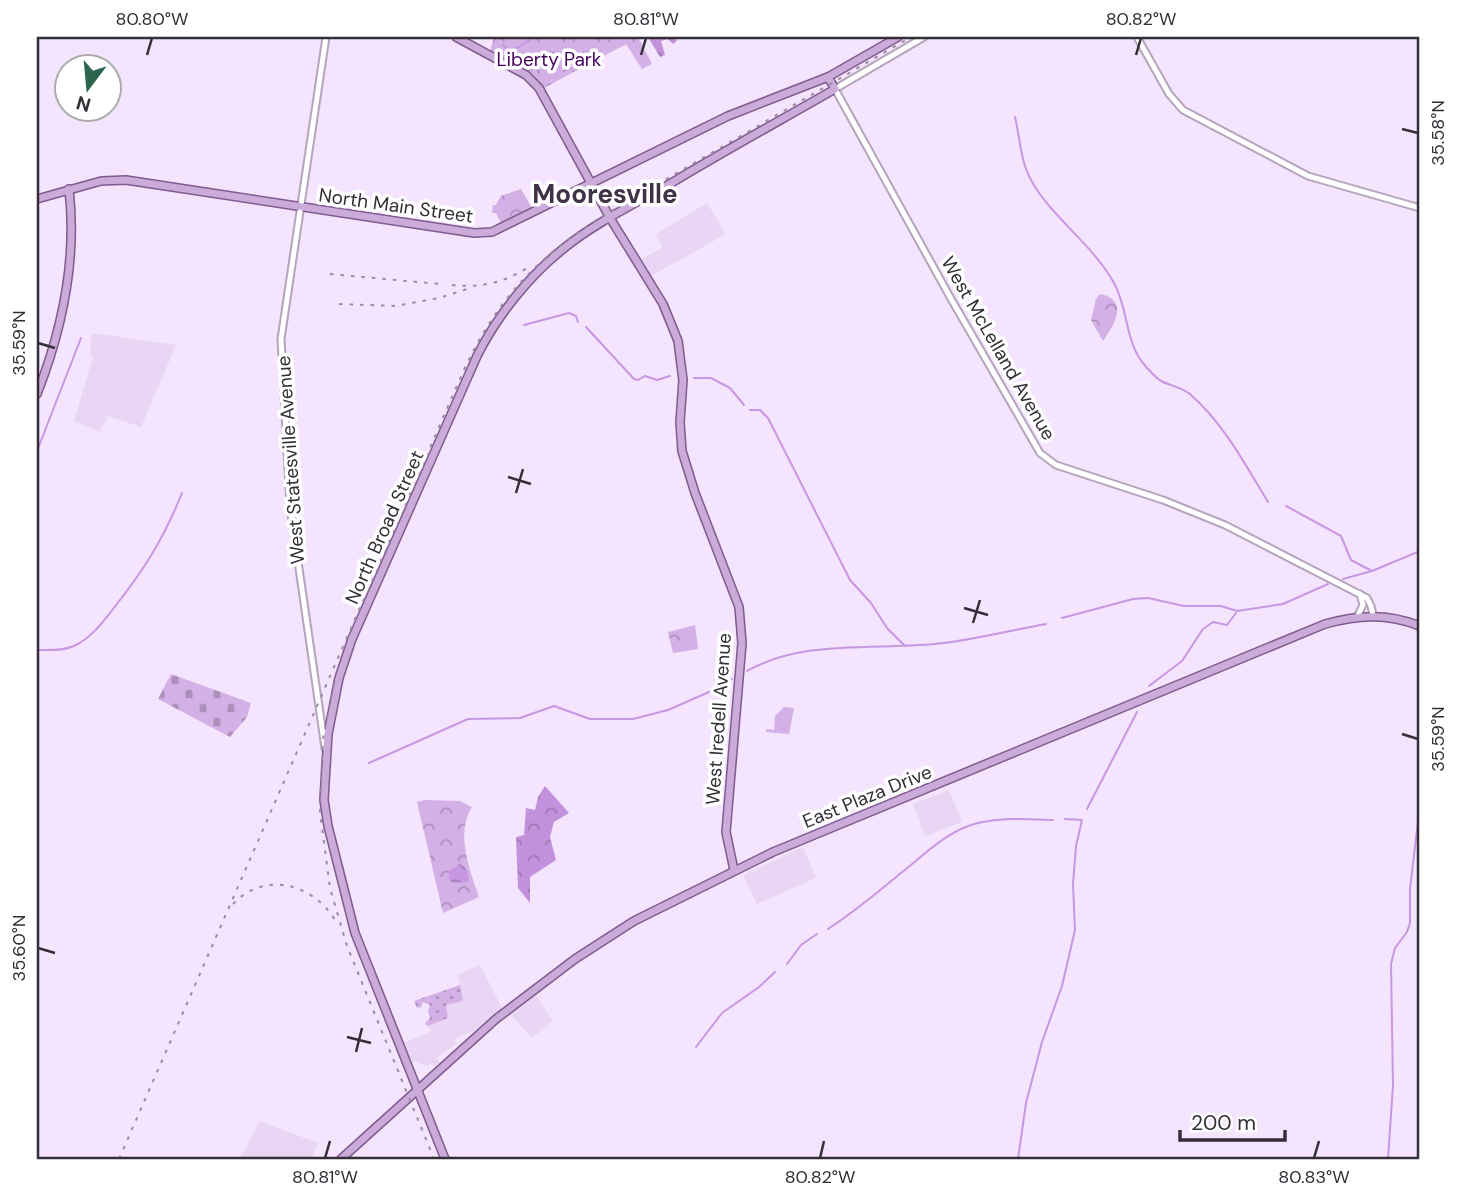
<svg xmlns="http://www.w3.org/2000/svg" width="1457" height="1196" font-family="'DM Sans',sans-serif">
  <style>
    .built { fill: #e9d6f4 }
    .grass { fill: url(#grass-dots) }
    .forest { fill: url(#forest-crowns) }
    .cemetery { fill: url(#cemetery-stones) }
    .park { fill: url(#park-crowns) }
    .garden { fill: #d3b0e6 }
    .water { fill: url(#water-waves) }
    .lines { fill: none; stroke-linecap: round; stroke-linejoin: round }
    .stream { stroke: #c897e1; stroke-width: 2 }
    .minor-casing { stroke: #b4a5bc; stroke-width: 9 }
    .major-casing { stroke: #7f5b90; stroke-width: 10 }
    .minor { stroke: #fff; stroke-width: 5 }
    .major { stroke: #caabd9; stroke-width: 7 }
    .rail { stroke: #988d9e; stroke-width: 2; stroke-dasharray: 3.5 7; stroke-linecap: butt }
    .ticks { fill: none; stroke: #342e37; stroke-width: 2.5 }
    .labels { text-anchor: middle; stroke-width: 7; stroke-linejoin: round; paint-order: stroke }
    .park-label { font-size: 19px; fill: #45005d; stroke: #fff }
    .street-label { font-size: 19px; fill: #342e37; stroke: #fff }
    .district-label { font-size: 26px; font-weight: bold; fill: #3f3346; stroke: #fff }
    .neatline { fill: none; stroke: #342e37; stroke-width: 2.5 }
    .ticks-label { font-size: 18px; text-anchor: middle; fill: #342e37 }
  </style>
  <defs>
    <pattern id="grass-dots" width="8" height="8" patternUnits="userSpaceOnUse" patternTransform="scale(1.75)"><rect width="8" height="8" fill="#d3b0e6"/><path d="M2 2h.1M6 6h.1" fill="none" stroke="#ac90bb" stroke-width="1.8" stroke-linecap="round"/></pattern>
    <pattern id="forest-crowns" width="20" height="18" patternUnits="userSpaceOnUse" patternTransform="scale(1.75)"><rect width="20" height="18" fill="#c291db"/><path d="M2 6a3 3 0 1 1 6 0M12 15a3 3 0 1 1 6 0" fill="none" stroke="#9e77b2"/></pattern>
    <pattern id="cemetery-stones" width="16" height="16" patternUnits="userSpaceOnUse" patternTransform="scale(1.75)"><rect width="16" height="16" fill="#d3b0e6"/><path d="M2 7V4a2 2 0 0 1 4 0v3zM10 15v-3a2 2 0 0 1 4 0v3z" fill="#ac90bb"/></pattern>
    <pattern id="park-crowns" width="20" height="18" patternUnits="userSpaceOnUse" patternTransform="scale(1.75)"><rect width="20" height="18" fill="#d3b0e6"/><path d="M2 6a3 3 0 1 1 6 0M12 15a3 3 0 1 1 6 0" fill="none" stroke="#ac90bb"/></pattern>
    <pattern id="water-waves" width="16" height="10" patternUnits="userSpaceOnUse" patternTransform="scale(1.75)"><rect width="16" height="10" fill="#c897e1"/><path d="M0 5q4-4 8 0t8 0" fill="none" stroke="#a37cb7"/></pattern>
  </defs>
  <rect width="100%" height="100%" fill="#f4e4fd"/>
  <g class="built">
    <path d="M707 203 726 234 651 276 640 260 663 247 656 234Z"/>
    <path d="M92 333 176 345 141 427 108 416 100 432 74 421 93 356 90 355Z"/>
    <path d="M949 790 962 822 925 836 913 804Z"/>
    <path d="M803 847 816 878 757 904 743 875Z"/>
    <path d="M480 965 502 1008 472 1032 454 1039 456 1044 438 1057 437 1059 440 1062 435 1067 431 1063 428 1066 412 1061 404 1043 432 1031 427 1026 447 1018 446 1006 460 985 457 975Z"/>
    <path d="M536 996 553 1021 532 1038 511 1015Z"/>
    <path d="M259 1121 318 1143 312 1159H240Z"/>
  </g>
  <path class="grass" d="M460 985 463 1001 446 1005 448 1018 427 1026 425 1023 430 1018 428 1011 430 1005 423 1002 421 1007 417 1008 414 1001Z"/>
  <g class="forest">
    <path d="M648 37H675L677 41 673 44 668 39 661 41 665 55 660 57Z"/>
    <path d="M545 786 569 813 554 822 550 837 556 860 530 877V903L518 888 516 837 524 835 526 808 535 810 538 797Z"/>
  </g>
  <path class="cemetery" d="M171 674 251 703 247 717 230 737 158 699Z"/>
  <g class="park">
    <path d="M494 37H638L652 64 642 69 626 44 544 88 531 74 490 52Z"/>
    <path d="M521 189 532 208 501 223 496 213H492L493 205H496L501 196Z"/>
    <path d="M1100 294C1129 300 1115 324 1103 341L1091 320 1096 299Z"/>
    <path d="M695 625 698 649 673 653 668 632Z"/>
    <path d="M425 800 460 801 472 807C455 833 470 871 479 897L443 913 417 802Z"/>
  </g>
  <g class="garden">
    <path d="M627 39 629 41 624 43 627 44 594 59H588L565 76 562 74V71L565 73 587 58H594L609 48 610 45 619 46 616 45 617 42Z"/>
    <path d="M784 707 794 708 789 734 766 732V729L774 730 775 716Z"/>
  </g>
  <path class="water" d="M459 864C466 866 470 874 468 882L453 883 449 879V871Z"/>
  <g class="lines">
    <g class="stream">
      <path d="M502 45 511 50 521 46 532 37"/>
      <path d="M1015 117C1019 133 1020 153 1026 169 1041 210 1092 242 1114 283 1128 308 1125 339 1142 362 1147 368 1155 377 1161 381 1171 386 1181 387 1190 394 1224 424 1245 464 1268 502"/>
      <path d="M524 325 569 313 576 316 578 322"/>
      <path d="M586 327 634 379 638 380 645 376 657 380 670 376"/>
      <path d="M694 378H711L730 388 744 405"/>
      <path d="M750 410H760L768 418 850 580 871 603 887 628 905 646"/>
      <path d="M37 451 81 338"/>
      <path d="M1286 506 1341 536 1351 560 1372 571"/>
      <path d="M1343 579 1372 571 1420 551"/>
      <path d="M1062 618 1133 599 1148 598 1184 606H1221L1237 611 1283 604 1328 584"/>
      <path d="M37 650C49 650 63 651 74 646 90 639 103 622 113 609 144 570 163 540 182 493"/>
      <path d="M747 671C805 638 880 651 944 643 978 639 1012 630 1046 624"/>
      <path d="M1149 686 1182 661 1203 629 1213 622 1227 625 1236 613"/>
      <path d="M369 763 468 719 520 718 554 706 590 719H633L668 710 709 692 732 679"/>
      <path d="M1087 809 1137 712"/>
      <path d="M828 929C854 912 877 893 901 873 924 855 948 830 978 823 1003 817 1028 819 1053 820"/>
      <path d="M787 964 801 945 817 934"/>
      <path d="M696 1047 722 1013 759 987 775 972"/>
      <path d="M1018 1159 1026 1103 1042 1042 1062 986 1075 930 1073 884 1076 846 1082 820 1065 819"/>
      <path d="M1388 1159 1393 1085 1391 964 1395 948 1407 932 1410 923V889L1420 804"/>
    </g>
    <defs>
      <g id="minor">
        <path d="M924 37 835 89 950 297 1040 453 1056 465 1163 500 1225 525 1367 598 1371 606 1373 615"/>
        <path d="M1137 37 1169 94 1183 110 1308 176 1420 208"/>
        <path d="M1357 617 1363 605 1360 594"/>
        <path d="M325 748 290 506 281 339 326 37"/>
      </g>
      <g id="major">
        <path d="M456 37 526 75 539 88 610 218 663 304 678 341 683 380 680 422 682 451 695 493 739 607 742 643 726 832 734 870"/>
        <path d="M37 199 101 181 126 180 474 233 492 232 728 116 828 77 898 37"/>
        <path d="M37 394C62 330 77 258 69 189"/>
        <path d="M341 1159 496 1019 575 959 634 921 773 852 1325 624C1358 615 1387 613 1420 626"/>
        <path d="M445 1159 355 933 328 826 324 800 328 734 339 678 352 639 477 356C497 316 528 277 563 249 596 222 637 203 673 182 726 150 781 120 835 89L828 77"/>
      </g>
    </defs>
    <use href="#minor" class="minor-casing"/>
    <use href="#major" class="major-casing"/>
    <use href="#minor" class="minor"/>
    <use href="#major" class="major"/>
    <g class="rail">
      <path d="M330 274 440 284"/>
      <path d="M452 285C480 288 503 283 527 268"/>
      <path d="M339 304 395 306 439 298 467 289"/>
      <path d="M334 684 323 739 320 812 330 888 347 946 434 1159"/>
      <path d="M233 904C265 870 313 884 335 920"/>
      <path d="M119 1159 463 372C497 298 539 255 608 213L911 37"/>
    </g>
  </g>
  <path class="ticks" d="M147 55 152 38M641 55 646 38M1136 55 1141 38M1402 129 1418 133M38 343 55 348M508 477 531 484M516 493 523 469M964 608 988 615M973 623 980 600M1402 734 1418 739M38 948 55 953M347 1037 371 1043M356 1052 362 1028M325 1158 330 1141M820 1158 824 1141M1314 1158 1319 1141"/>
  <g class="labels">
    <g class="park-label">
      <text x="549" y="66">Liberty Park</text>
    </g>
    <g class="street-label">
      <text transform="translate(396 205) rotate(8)" y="7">North Main Street</text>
      <text transform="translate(999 348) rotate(60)" y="7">West McLelland Avenue</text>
      <text transform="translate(290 460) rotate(-94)" y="7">West Statesville Avenue</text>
      <text transform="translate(384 527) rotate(-66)" y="7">North Broad Street</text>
      <text transform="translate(718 719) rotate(-86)" y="7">West Iredell Avenue</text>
      <text transform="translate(867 796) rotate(-22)" y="7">East Plaza Drive</text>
    </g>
    <g class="district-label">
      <text x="605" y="203">Mooresville</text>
    </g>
  </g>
  <rect width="1457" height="1196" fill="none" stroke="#ffffff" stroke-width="77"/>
  <g transform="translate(88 88) rotate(196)"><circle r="33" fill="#ffffff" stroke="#aeabaf" stroke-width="2"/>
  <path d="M0-5L12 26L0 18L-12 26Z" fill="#2c654d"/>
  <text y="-10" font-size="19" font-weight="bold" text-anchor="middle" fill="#342e37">N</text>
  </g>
  <path d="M1180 1130v10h105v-10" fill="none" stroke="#342e37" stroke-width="3.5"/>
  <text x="1191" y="1130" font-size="21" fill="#342e37" stroke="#ffffff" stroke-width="5" paint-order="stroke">200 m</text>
  <rect x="38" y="38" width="1380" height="1120" class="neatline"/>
  <g class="ticks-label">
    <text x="152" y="25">80.80°W</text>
    <text x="646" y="25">80.81°W</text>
    <text x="1141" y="25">80.82°W</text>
    <text transform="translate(1438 133) rotate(-90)" y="6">35.58°N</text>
    <text transform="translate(19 343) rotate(-90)" y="6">35.59°N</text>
    <text transform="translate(1438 739) rotate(-90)" y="6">35.59°N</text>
    <text transform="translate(19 948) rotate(-90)" y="6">35.60°N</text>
    <text x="325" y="1183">80.81°W</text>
    <text x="820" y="1183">80.82°W</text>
    <text x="1314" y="1183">80.83°W</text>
  </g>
</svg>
